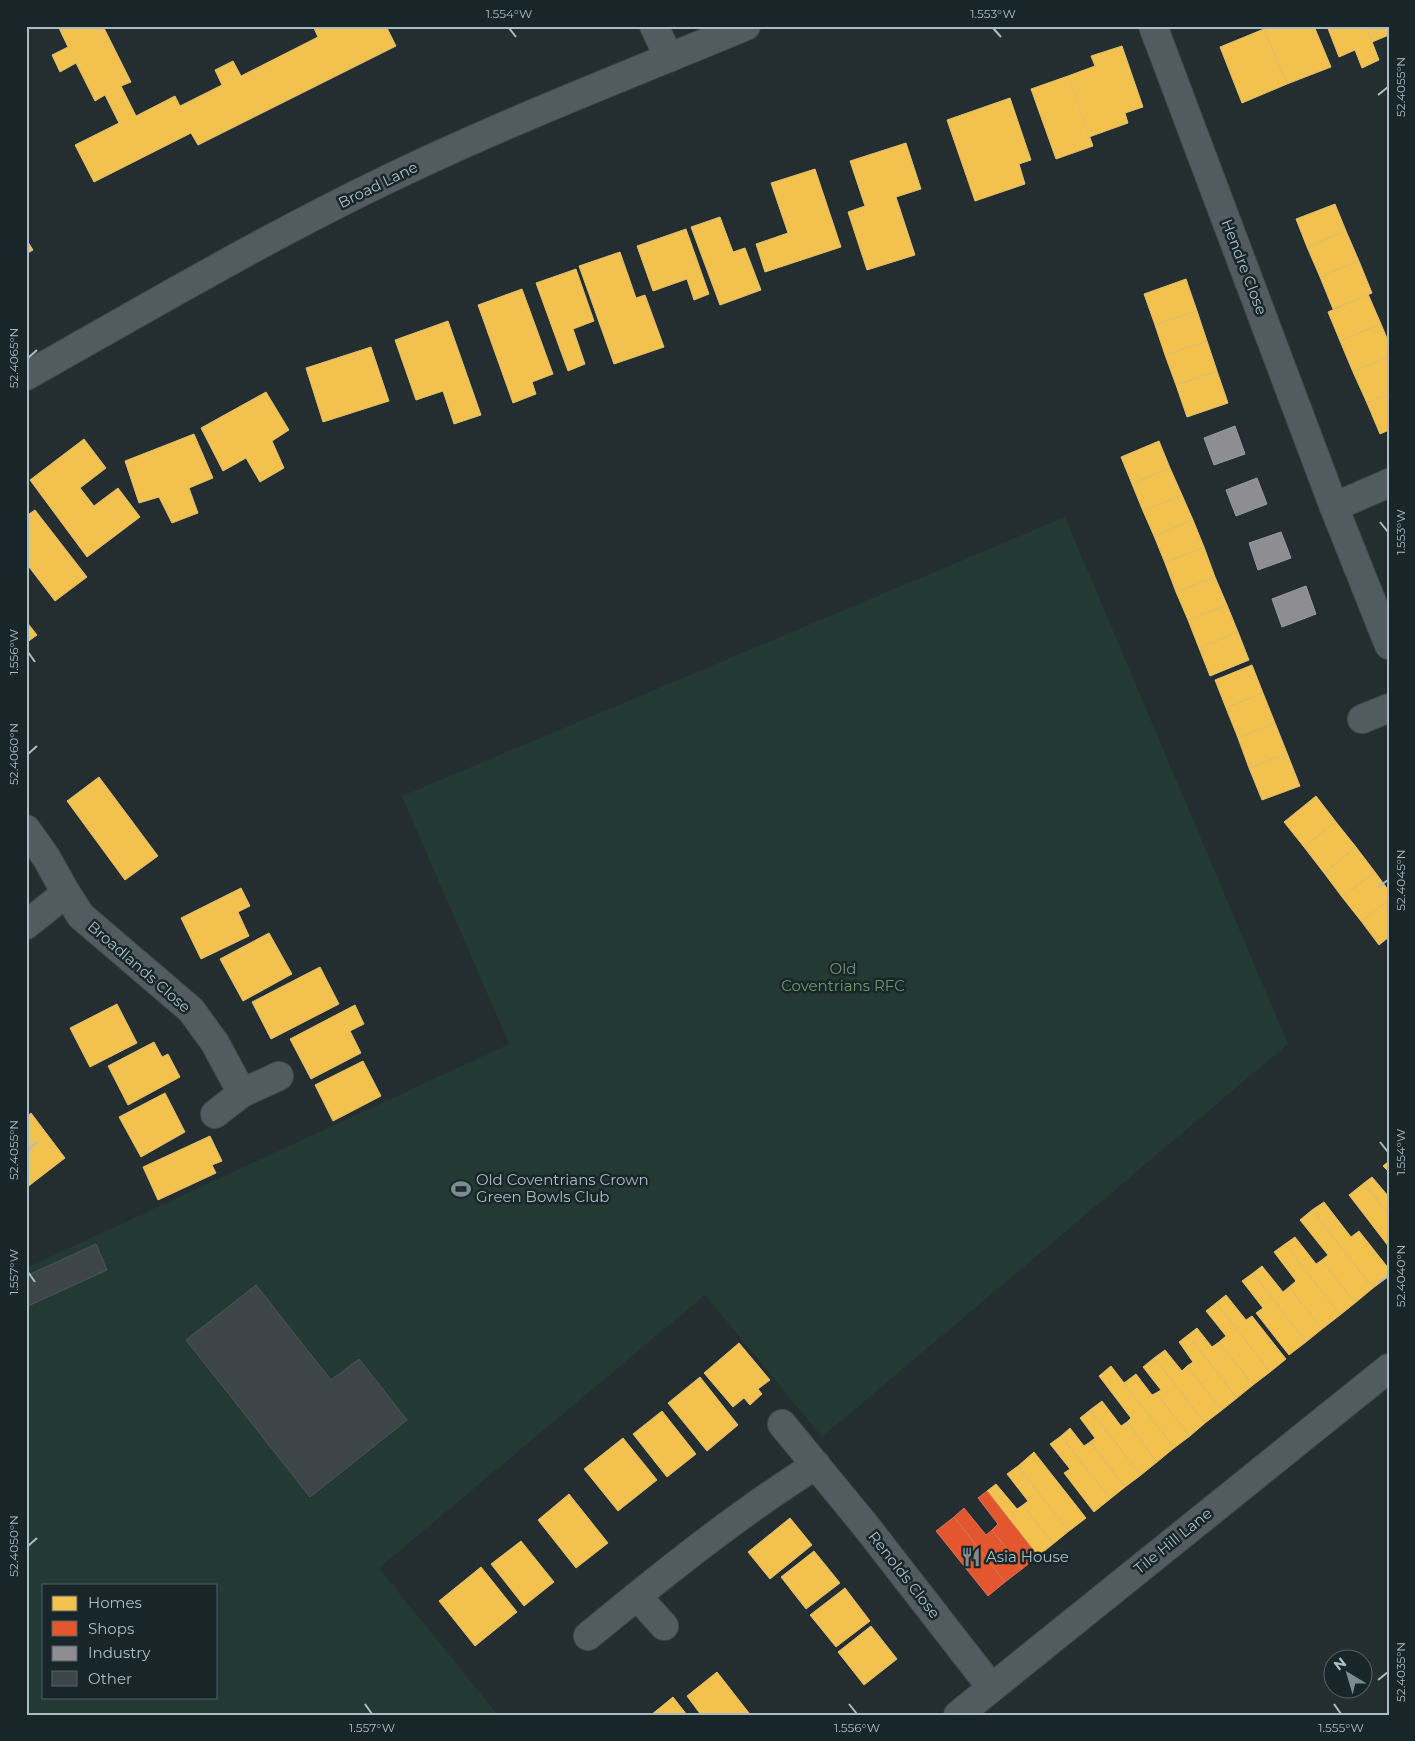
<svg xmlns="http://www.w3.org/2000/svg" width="1415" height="1741" font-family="Montserrat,sans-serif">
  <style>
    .green { fill: #233933; fill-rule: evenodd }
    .homes { fill: #f2c14e; stroke: #ddc071 }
    .shops { fill: #e4572e; stroke: #d3765b }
    .industry { fill: #8d8d92; stroke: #969ba1 }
    .building { fill: #3d4548; stroke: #4b5559 }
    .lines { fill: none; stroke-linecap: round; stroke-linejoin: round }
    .minor-casing { stroke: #42494b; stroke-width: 30 }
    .minor { stroke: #525c60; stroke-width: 28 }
    .ticks { fill: none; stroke: #abbdc4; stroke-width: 2 }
    .labels { text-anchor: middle; stroke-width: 5; stroke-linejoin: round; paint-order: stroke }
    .street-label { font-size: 15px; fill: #abbdc4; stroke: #18262a }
    .park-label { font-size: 15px; fill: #70996b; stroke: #18262a }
    .poi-label { font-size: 15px; fill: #abbdc4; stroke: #18262a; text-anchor: start }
    .neatline { fill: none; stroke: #abbdc4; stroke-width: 2 }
    .ticks-label { font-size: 12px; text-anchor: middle; fill: #abbdc4 }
  </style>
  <rect width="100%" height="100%" fill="#242d30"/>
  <path class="green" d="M1065 517 1288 1044 822 1437 705 1295 379 1568 498 1715H26V1268L509 1044 402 796ZM44 1585H216V1697H44Z"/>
  <g class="homes">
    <path d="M58 26H103L131 82 121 86 136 116 175 96 180 106 222 85 215 70 233 61 241 76 318 37 313 26H386L396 46 198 145 191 133 94 182 75 145 119 123 105 95 95 101 76 63 60 72 52 55 68 47Z"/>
    <path d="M1271 26H1314L1331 67 1287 84 1264 29Z"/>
    <path d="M1327 26H1366L1379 60 1362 68 1355 50 1339 57Z"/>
    <path d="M1366 26H1389V35L1372 42Z"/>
    <path d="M1264 29 1287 84 1242 103 1220 47Z"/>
    <path d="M1122 46 1143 107 1125 113 1128 123 1089 137 1068 76 1095 66 1091 56Z"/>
    <path d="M1068 76 1093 146 1056 159 1031 89Z"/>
    <path d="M1010 98 1031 160 1019 164 1025 184 975 201 947 120Z"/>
    <path d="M906 143 921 189 896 197 915 255 867 270 848 212 865 206 850 161Z"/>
    <path d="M815 169 841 247 765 272 756 244 788 233 771 183Z"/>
    <path d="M1335 204 1346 231 1307 247 1296 219Z"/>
    <path d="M720 217 733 252 745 248 761 290 720 305 691 227Z"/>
    <path d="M686 229 709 294 694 300 687 279 653 291 637 246Z"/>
    <path d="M1346 231 1359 261 1320 277 1307 247Z"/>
    <path d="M26 239 33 250 26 254Z"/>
    <path d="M620 252 636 298 645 295 664 347 614 364 579 266Z"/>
    <path d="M1359 261 1372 293 1333 309 1320 277Z"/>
    <path d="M576 269 594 321 573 329 585 364 568 371 536 283Z"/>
    <path d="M1186 279 1197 311 1155 325 1144 294Z"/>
    <path d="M522 289 553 374 532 382 536 394 513 403 478 305Z"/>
    <path d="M1368 294 1381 324 1340 341 1328 312Z"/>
    <path d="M1197 311 1207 341 1165 355 1155 325Z"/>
    <path d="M448 321 481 415 454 424 443 391 416 400 395 340Z"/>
    <path d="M1381 324 1389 343V356L1353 372 1340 341Z"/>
    <path d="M1207 341 1217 371 1176 385 1165 355Z"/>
    <path d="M371 347 389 401 323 422 306 368Z"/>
    <path d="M1389 356V394L1367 403 1353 372Z"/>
    <path d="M1217 371 1228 403 1187 417 1176 385Z"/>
    <path d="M266 392 289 430 272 441 284 468 260 482 246 458 223 471 201 428Z"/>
    <path d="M1389 394V430L1380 434 1367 403Z"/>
    <path d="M194 434 213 478 189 488 198 513 172 523 159 497 139 503 125 461Z"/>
    <path d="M84 439 106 468 80 488 94 506 118 488 140 517 87 557 30 480Z"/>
    <path d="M1159 441 1170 468 1132 484 1121 457Z"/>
    <path d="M1170 468 1182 495 1143 511 1132 484Z"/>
    <path d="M1182 495 1193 520 1154 536 1143 511Z"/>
    <path d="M35 510 87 577 55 601 26 563V516Z"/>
    <path d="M1193 520 1204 547 1165 563 1154 536Z"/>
    <path d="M1204 547 1215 577 1176 592 1165 563Z"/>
    <path d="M1215 577 1227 605 1188 620 1176 592Z"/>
    <path d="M1227 605 1238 632 1199 648 1188 620Z"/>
    <path d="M26 621 37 635 26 643Z"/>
    <path d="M1238 632 1249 660 1210 676 1199 648Z"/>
    <path d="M1252 665 1263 693 1226 708 1215 680Z"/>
    <path d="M1263 693 1275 723 1238 738 1226 708Z"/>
    <path d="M1275 723 1287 753 1249 768 1238 738Z"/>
    <path d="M1287 753 1300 786 1262 800 1249 768Z"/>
    <path d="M99 777 158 856 125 880 67 801Z"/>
    <path d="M1316 796 1336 822 1304 847 1284 822Z"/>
    <path d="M1336 822 1356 847 1324 873 1304 847Z"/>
    <path d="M1356 847 1375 872 1342 897 1324 873Z"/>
    <path d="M1375 872 1389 891V900L1361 921 1342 897Z"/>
    <path d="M241 888 250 906 238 912 249 936 201 959 181 918Z"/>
    <path d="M1389 900V937L1379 945 1361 921Z"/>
    <path d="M269 933 292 974 243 1001 220 959Z"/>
    <path d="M320 967 339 1004 271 1039 252 1002Z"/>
    <path d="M117 1004 137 1043 90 1067 70 1028Z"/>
    <path d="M355 1005 364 1024 350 1031 361 1053 311 1079 290 1039Z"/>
    <path d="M154 1042 162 1057 168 1054 180 1077 128 1105 108 1066Z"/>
    <path d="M363 1061 381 1096 333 1121 315 1085Z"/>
    <path d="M165 1093 185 1132 141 1157 119 1117Z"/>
    <path d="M31 1113 65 1158 26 1188V1117Z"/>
    <path d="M210 1136 222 1161 212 1165 216 1173 158 1200 143 1167Z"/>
    <path d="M1389 1161V1172L1383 1166Z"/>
    <path d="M1372 1177 1389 1197V1215L1364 1183Z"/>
    <path d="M1364 1183 1389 1215V1247L1349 1195Z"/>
    <path d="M1324 1202 1351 1237 1359 1231 1389 1269V1276L1373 1288 1312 1210Z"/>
    <path d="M1312 1210 1373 1288 1355 1303 1322 1260 1328 1255 1300 1220Z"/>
    <path d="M1295 1237 1316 1264 1322 1260 1355 1303 1340 1315 1285 1244Z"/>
    <path d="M1285 1244 1340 1315 1322 1329 1289 1287 1296 1281 1274 1252Z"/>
    <path d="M1262 1266 1283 1292 1289 1287 1322 1329 1306 1342 1253 1273Z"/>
    <path d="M1253 1273 1306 1342 1289 1355 1256 1313 1263 1308 1242 1281Z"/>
    <path d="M1226 1295 1246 1320 1252 1316 1286 1359 1270 1372 1216 1303Z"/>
    <path d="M1216 1303 1270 1372 1253 1385 1219 1342 1226 1336 1206 1311Z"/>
    <path d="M1197 1328 1212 1347 1219 1342 1253 1385 1237 1398 1188 1335Z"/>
    <path d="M1188 1335 1237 1398 1222 1410 1187 1366 1193 1362 1179 1342Z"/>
    <path d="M739 1343 770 1380 758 1389 762 1394 750 1405 744 1398 733 1407 704 1373Z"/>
    <path d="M1165 1350 1182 1371 1187 1366 1222 1410 1205 1423 1154 1358Z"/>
    <path d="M1154 1358 1205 1423 1190 1436 1156 1393 1161 1390 1143 1367Z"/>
    <path d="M1111 1366 1174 1448 1157 1462 1127 1422 1131 1418 1099 1376Z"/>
    <path d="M1136 1374 1152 1395 1156 1393 1190 1436 1174 1448 1124 1383Z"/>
    <path d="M700 1377 738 1425 707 1451 668 1403Z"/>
    <path d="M1102 1401 1121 1426 1127 1422 1157 1462 1141 1475 1090 1410Z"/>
    <path d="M1090 1410 1141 1475 1125 1487 1090 1442 1095 1438 1080 1418Z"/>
    <path d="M662 1411 696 1454 667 1477 633 1434Z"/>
    <path d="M1070 1428 1084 1446 1090 1442 1125 1487 1110 1499 1061 1436Z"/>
    <path d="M1061 1436 1110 1499 1094 1512 1064 1473 1070 1469 1050 1444Z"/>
    <path d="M623 1438 657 1480 618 1511 584 1469Z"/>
    <path d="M1034 1452 1086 1518 1069 1531 1018 1466Z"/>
    <path d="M1018 1466 1069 1531 1053 1544 1023 1505 1028 1501 1007 1474Z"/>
    <path d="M996 1484 1017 1509 1023 1505 1053 1544 1038 1556 987 1491Z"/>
    <path d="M569 1494 608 1543 576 1568 538 1520Z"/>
    <path d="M790 1518 812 1545 770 1579 748 1552Z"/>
    <path d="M521 1541 554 1582 524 1606 491 1564Z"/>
    <path d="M814 1551 840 1583 806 1609 781 1577Z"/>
    <path d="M481 1567 517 1612 475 1646 439 1601Z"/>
    <path d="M845 1588 870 1621 836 1647 810 1615Z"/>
    <path d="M871 1626 897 1659 864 1685 838 1652Z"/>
    <path d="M717 1672 749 1713 746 1715H701L687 1696Z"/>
    <path d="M673 1697 687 1715H651Z"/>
  </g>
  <g class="shops">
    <path d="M987 1491 1038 1556 1022 1569 992 1530 998 1524 978 1498Z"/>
    <path d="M964 1508 986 1535 992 1530 1022 1569 1005 1582 954 1517Z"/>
    <path d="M954 1517 1005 1582 988 1596 936 1531Z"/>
  </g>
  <g class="industry">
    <path d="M1235 426 1245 454 1214 465 1204 438Z"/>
    <path d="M1257 478 1267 504 1236 516 1226 490Z"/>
    <path d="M1281 532 1291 558 1258 570 1249 543Z"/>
    <path d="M1306 586 1316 614 1282 627 1272 599Z"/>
  </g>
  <g class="building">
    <path d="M96 1244 107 1270 26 1307V1276Z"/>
    <path d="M256 1285 331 1380 359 1359 407 1420 310 1497 186 1340Z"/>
  </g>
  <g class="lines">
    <defs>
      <g id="minor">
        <path d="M654 26 669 58"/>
        <path d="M1153 26 1334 507 1389 645"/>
        <path d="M26 376C152 305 277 231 409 169 519 117 633 73 746 26"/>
        <path d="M1334 507 1389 483"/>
        <path d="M1362 719 1389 708"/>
        <path d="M26 829 46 857 66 893 26 925"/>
        <path d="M66 893 81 916 191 1010 215 1043 242 1093"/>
        <path d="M215 1114 242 1093 279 1076"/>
        <path d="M782 1424 865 1525 991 1687"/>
        <path d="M637 1596 664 1626"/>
        <path d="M588 1636C661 1576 735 1516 816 1465"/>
        <path d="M958 1715 1389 1368"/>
      </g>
    </defs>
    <use href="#minor" class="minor-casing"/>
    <use href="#minor" class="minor"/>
  </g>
  <path class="ticks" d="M509 28 516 37M993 28 1001 37M1378 95 1388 87M28 358 37 350M1380 522 1388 532M28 652 35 662M28 754 37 746M1378 887 1388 880M1380 1142 1388 1152M28 1150 37 1142M28 1272 35 1282M1378 1283 1388 1276M28 1546 37 1538M1378 1680 1388 1672M365 1704 372 1714M849 1704 857 1714M1334 1704 1341 1714"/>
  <defs>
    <symbol id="stadium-bare" viewBox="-9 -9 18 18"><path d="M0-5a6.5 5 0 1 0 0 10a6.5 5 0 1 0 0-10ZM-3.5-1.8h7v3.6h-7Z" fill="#7c8b90" stroke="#18262a" stroke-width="2.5" paint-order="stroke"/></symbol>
    <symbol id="restaurant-bare" viewBox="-9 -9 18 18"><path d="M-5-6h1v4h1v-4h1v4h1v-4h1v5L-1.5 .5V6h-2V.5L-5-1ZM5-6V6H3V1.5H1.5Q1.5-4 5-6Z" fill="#7c8b90" stroke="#18262a" stroke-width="2.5" paint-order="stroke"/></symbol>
  </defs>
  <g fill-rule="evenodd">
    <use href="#stadium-bare" x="447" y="1175" width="28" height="28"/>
    <use href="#restaurant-bare" x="957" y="1543" width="28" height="28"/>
  </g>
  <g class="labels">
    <g class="street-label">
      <text transform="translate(378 185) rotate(-26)" y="5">Broad Lane</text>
      <text transform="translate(1244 267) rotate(69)" y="5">Hendre Close</text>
      <text transform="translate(139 967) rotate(41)" y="5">Broadlands Close</text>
      <text transform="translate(1173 1541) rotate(-39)" y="5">Tile Hill Lane</text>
      <text transform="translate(904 1575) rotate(52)" y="5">Renolds Close</text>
    </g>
    <g class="park-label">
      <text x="843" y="974">Old<tspan x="843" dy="17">Coventrians RFC</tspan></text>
    </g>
    <g class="poi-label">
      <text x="476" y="1185">Old Coventrians Crown<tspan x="476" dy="17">Green Bowls Club</tspan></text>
      <text x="986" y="1562">Asia House</text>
    </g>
  </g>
  <rect width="1415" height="1741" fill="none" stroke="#18262a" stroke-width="55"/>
  <rect x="42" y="1584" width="175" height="115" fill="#18262a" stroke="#536268"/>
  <rect x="52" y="1596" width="25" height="15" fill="#f2c14e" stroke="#536268"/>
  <text x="88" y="1608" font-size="15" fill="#abbdc4">Homes</text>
  <rect x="52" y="1621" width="25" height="15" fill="#e4572e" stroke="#536268"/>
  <text x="88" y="1634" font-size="15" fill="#abbdc4">Shops</text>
  <rect x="52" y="1646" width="25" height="15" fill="#8d8d92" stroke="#536268"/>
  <text x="88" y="1658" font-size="15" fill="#abbdc4">Industry</text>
  <rect x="52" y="1671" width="25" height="15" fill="#3d4548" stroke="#536268"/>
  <text x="88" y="1684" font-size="15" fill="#abbdc4">Other</text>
  <g transform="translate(1348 1674) rotate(322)"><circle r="24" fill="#18262a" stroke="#536268"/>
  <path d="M0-4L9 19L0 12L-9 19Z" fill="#7c8b90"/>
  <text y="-8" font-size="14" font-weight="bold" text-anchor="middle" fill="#abbdc4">N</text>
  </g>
  <rect x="28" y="28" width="1360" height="1686" class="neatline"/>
  <g class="ticks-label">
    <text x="509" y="18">1.554°W</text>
    <text x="993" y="18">1.553°W</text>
    <text transform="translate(1401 87) rotate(-90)" y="4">52.4055°N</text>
    <text transform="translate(14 358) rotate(-90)" y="4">52.4065°N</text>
    <text transform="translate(1401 532) rotate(-90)" y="4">1.553°W</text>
    <text transform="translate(14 652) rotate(-90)" y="4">1.556°W</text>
    <text transform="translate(14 754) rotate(-90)" y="4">52.4060°N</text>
    <text transform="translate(1401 880) rotate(-90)" y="4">52.4045°N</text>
    <text transform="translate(14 1150) rotate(-90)" y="4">52.4055°N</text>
    <text transform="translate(1401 1152) rotate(-90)" y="4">1.554°W</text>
    <text transform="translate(14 1272) rotate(-90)" y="4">1.557°W</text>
    <text transform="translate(1401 1276) rotate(-90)" y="4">52.4040°N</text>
    <text transform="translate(14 1546) rotate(-90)" y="4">52.4050°N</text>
    <text transform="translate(1401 1672) rotate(-90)" y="4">52.4035°N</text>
    <text x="372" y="1732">1.557°W</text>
    <text x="857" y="1732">1.556°W</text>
    <text x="1341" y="1732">1.555°W</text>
  </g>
</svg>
